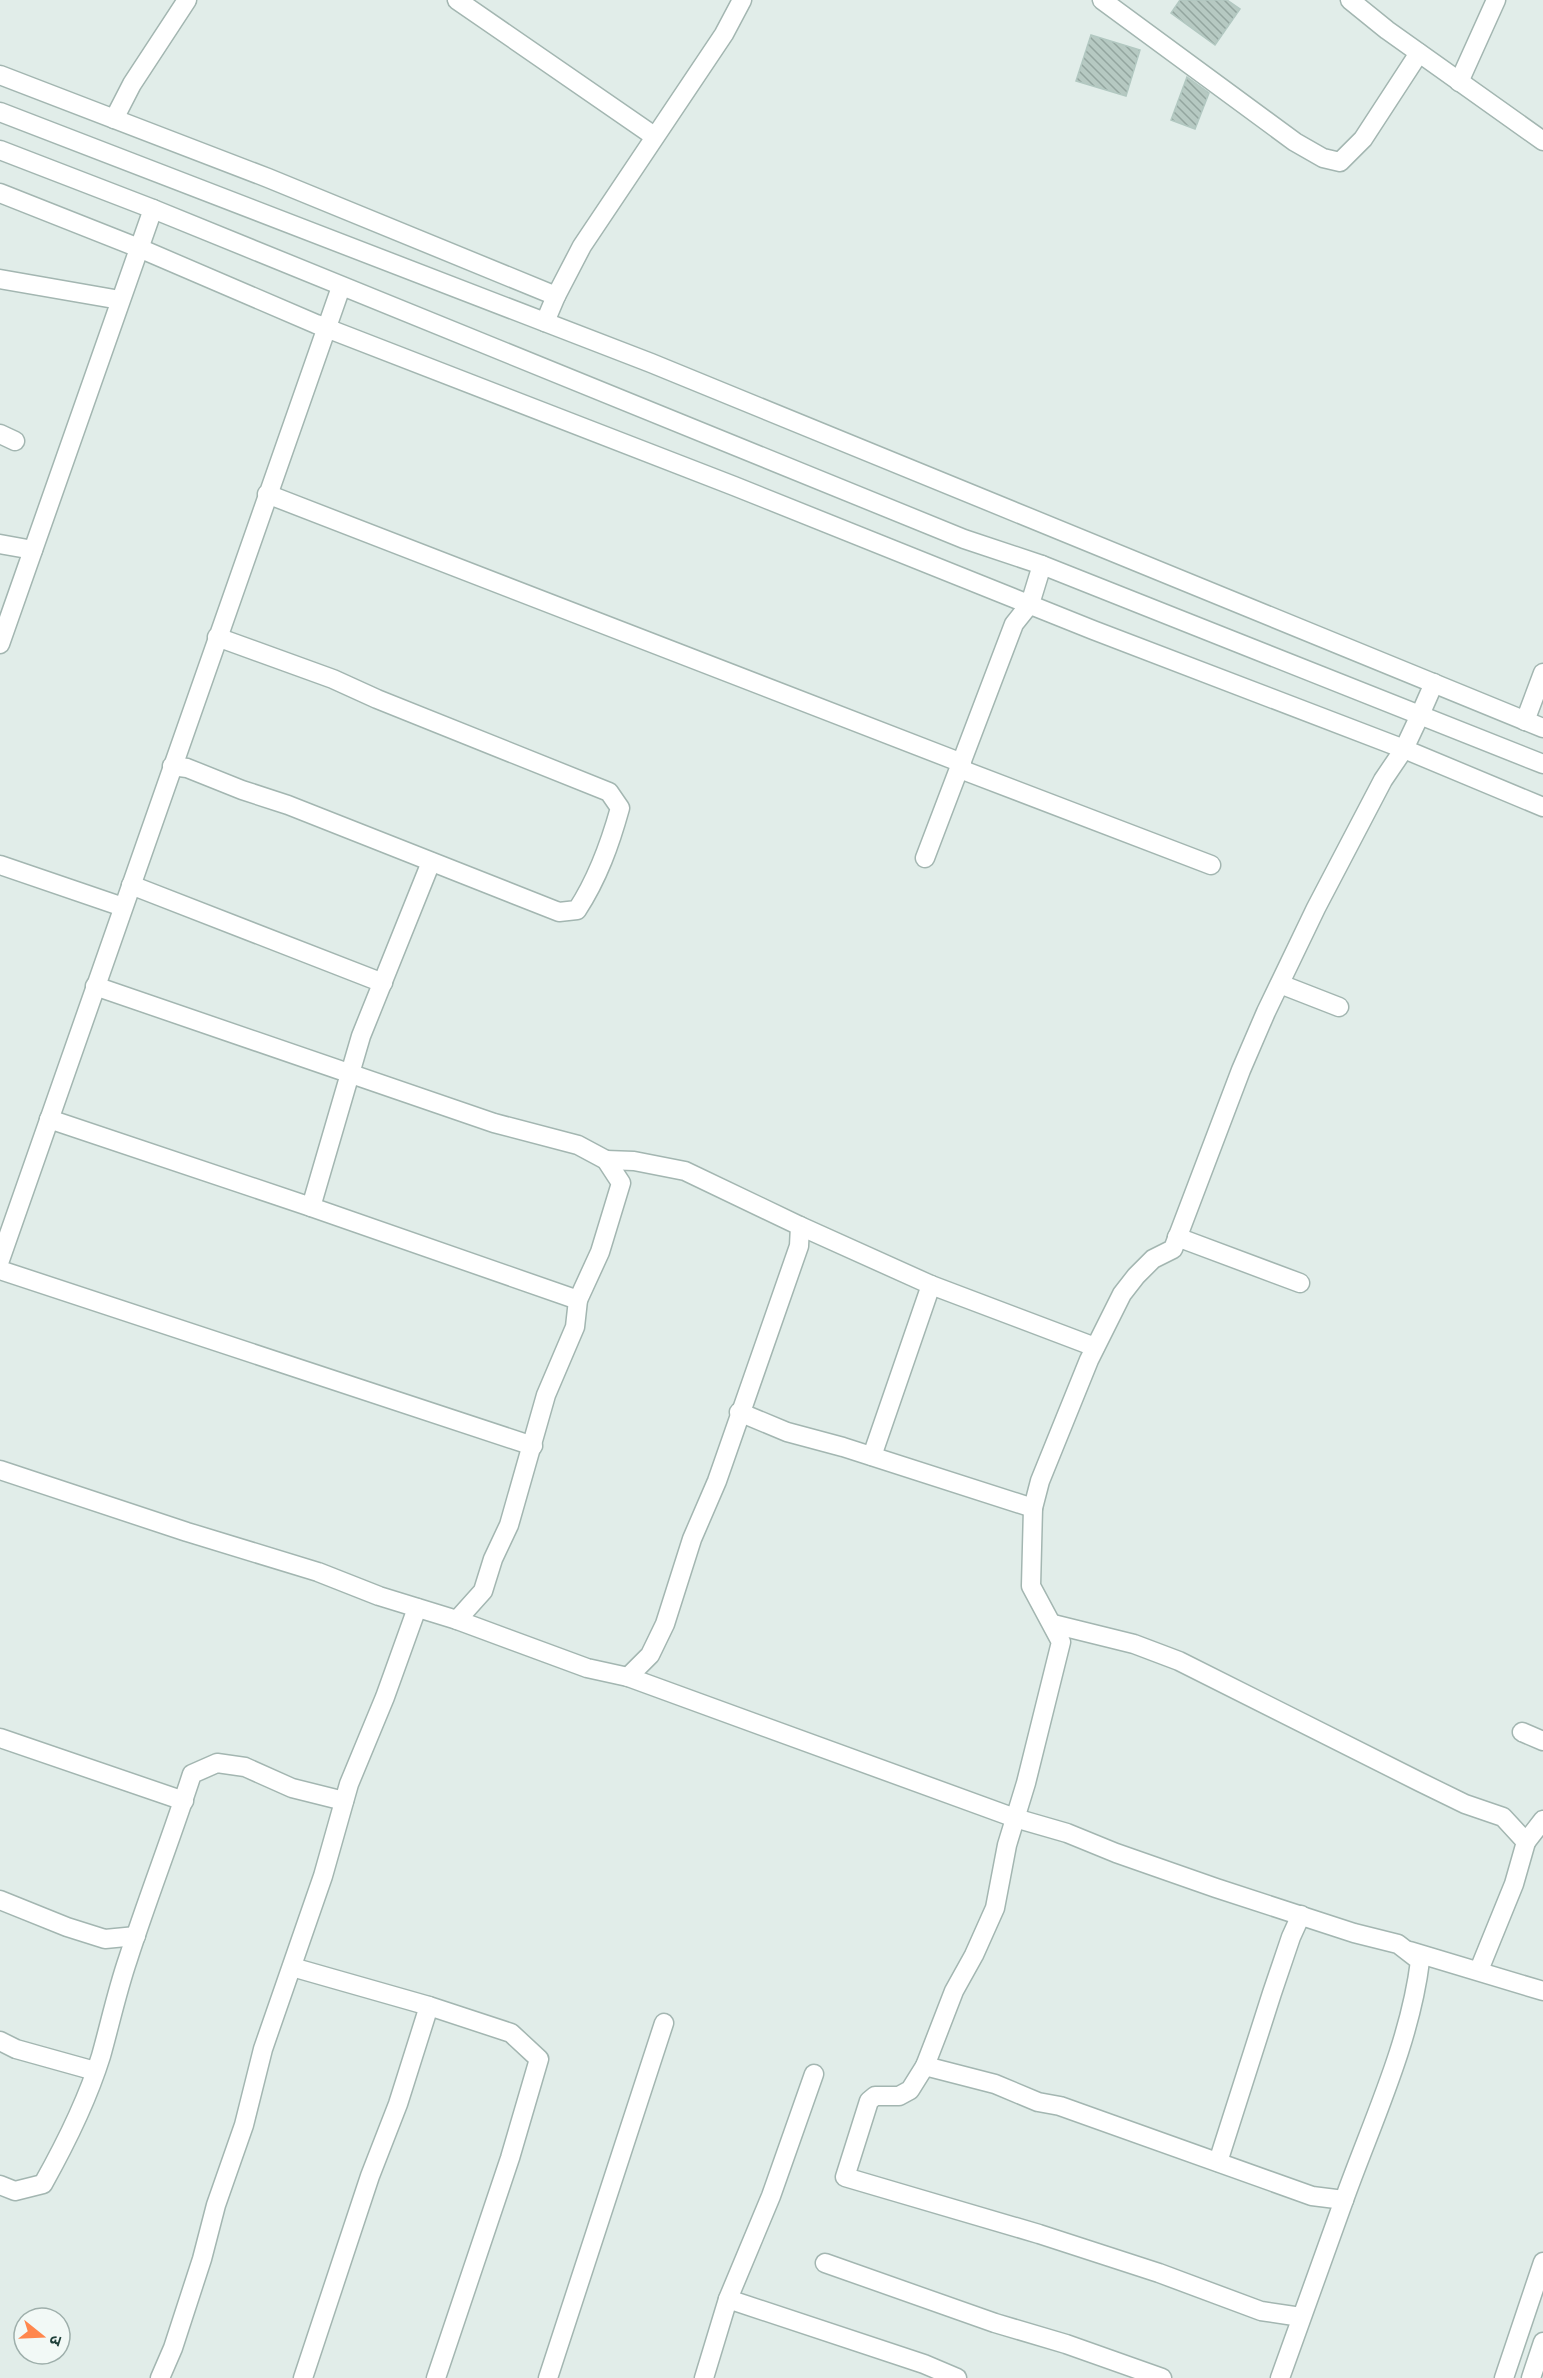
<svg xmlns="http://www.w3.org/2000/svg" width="1543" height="2378" font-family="'DejaVu Sans','Noto Sans Devanagari',sans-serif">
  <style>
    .building { fill: url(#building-back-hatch); stroke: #b2c8c1; stroke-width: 1.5 }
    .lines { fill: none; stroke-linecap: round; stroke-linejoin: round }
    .minor-casing { stroke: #a3b6b1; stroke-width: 21 }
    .tertiary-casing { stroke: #a3b6b1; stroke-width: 21 }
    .minor { stroke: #fff; stroke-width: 18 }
    .tertiary { stroke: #fff; stroke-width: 18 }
  </style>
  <defs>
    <pattern id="building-back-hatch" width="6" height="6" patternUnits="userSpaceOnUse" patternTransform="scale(1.5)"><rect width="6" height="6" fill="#b6c9c2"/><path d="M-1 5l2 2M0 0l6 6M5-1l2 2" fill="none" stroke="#93a59f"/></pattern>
  </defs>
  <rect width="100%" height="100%" fill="#e1ede9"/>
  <g class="building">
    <path d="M1180 0H1227L1240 9 1215 45 1171 13Z"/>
    <path d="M1091 35 1140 50 1126 96 1076 81Z"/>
    <path d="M1187 77 1209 93 1195 129 1171 120Z"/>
  </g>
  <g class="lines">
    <defs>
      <g id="minor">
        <path d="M457 0 654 136"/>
        <path d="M1102 0 1295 142 1323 158 1340 162 1363 139 1419 53"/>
        <path d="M1350 0 1387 30 1543 141"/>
        <path d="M0 75 268 178 556 296"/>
        <path d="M1459 82 1496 0"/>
        <path d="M114 119 132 84 187 0"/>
        <path d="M0 193 139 248 316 324 734 486 1093 630 1404 749 1543 807"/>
        <path d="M0 279 120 300"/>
        <path d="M545 322 556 296 582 246 724 34 742 0"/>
        <path d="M0 434 15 441"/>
        <path d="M267 494 962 763"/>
        <path d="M0 544 33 550"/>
        <path d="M0 644 153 209"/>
        <path d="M172 766 187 768 242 790 288 805 559 912 577 910C598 878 610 844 620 808L609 792 377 699 333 679 217 637"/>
        <path d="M960 769 1211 865"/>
        <path d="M925 858 1014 624 1030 604 1042 565"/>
        <path d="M0 865 123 907"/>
        <path d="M131 885 383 983"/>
        <path d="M1280 984 1339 1007"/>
        <path d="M49 1119 311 1207 361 1036 431 862"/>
        <path d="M311 1207 578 1300"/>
        <path d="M800 1226 931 1285 872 1456"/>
        <path d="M1177 1237 1300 1283"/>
        <path d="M0 1260 341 287"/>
        <path d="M0 1270 533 1446"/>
        <path d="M931 1285 1095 1347"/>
        <path d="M739 1412 787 1432 843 1447 1033 1508"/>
        <path d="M0 1470 187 1532 318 1572 379 1596 457 1620 483 1591 493 1559 509 1525 546 1395 575 1327 578 1300 600 1252 621 1183 606 1160 578 1145 494 1123 95 986"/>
        <path d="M457 1620 587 1668 628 1677 650 1655 665 1624 692 1539 717 1481 799 1246 800 1226 685 1171 634 1161 606 1160"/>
        <path d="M1053 1624 1134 1644 1179 1661 1420 1782 1465 1804 1503 1817 1526 1842 1514 1884 1479 1970"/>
        <path d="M628 1677 1015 1818 1067 1833 1116 1853 1216 1888 1354 1933 1398 1944 1420 1961C1410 2043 1372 2122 1344 2200L1312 2196 1060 2106 1038 2102 995 2084 925 2066"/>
        <path d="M1522 1732 1543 1741"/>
        <path d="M0 1738 184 1801"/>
        <path d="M1526 1842 1543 1820"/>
        <path d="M0 1900 67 1927 105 1939 136 1936"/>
        <path d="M1410 1951 1543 1991"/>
        <path d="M292 1967 429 2006 511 2033 539 2059 510 2158 436 2378"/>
        <path d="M0 2041 16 2049 95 2071"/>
        <path d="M1218 2162 1272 1993 1291 1937 1301 1915"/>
        <path d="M0 2185 15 2191 43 2184C66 2143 87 2101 101 2056 110 2024 117 1991 128 1959 148 1897 172 1836 192 1774L217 1763 245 1767 292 1788 344 1801"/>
        <path d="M825 2263 995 2323 1066 2344 1162 2378"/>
        <path d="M728 2299 924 2364 957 2378"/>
        <path d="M1301 2317 1261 2311 1159 2273 1039 2234 845 2177 869 2101 875 2096H899L910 2090 925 2066 954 1991 974 1955 995 1908 1007 1845 1026 1783 1061 1642 1031 1586 1033 1508 1040 1481 1089 1360 1122 1294 1136 1276 1153 1259 1173 1249 1241 1070 1266 1012 1316 908 1383 780 1404 749 1420 715"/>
        <path d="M160 2378 173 2348 202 2259 216 2205 244 2125 263 2049 323 1876 349 1784 385 1697 417 1608"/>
        <path d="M303 2378 370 2176 398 2104 429 2006"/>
        <path d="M548 2378 664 2023"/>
        <path d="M704 2378 728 2299 771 2196 814 2074"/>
        <path d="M1280 2378 1344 2200"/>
      </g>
      <g id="tertiary">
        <path d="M0 112 651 363 1543 728"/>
        <path d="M0 150 153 209 964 539 1042 565 1543 764"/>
        <path d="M1420 715 1434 683"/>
        <path d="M1525 721 1543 673"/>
        <path d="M1504 2378 1543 2262"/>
        <path d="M1531 2378 1543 2342"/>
      </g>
    </defs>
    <use href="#minor" class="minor-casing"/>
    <use href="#tertiary" class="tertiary-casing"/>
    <use href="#minor" class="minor"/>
    <use href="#tertiary" class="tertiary"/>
  </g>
  <g transform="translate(42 2336) rotate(108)"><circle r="28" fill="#f2f9f6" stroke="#9eafab" stroke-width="1.5"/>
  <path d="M0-4.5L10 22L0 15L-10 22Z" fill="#ff874d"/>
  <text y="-9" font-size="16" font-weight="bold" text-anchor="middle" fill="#1f403a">उ</text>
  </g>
</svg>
